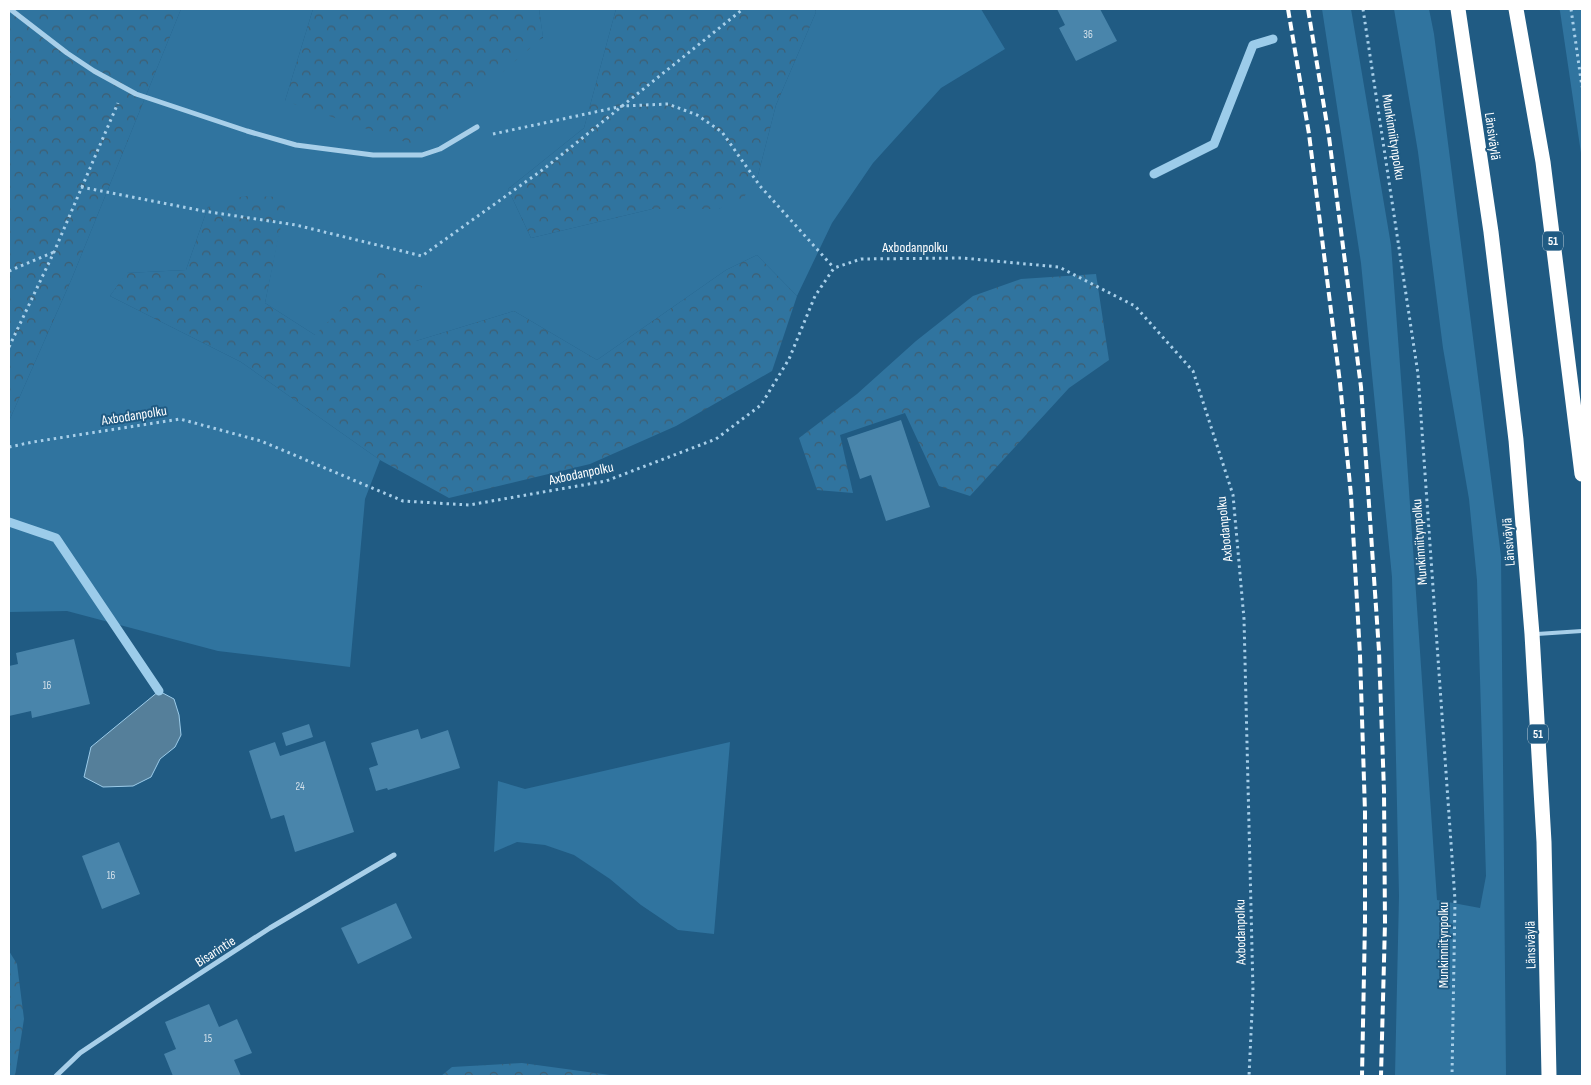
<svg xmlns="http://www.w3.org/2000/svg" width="1591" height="1085" font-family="'Sofia Sans Condensed',sans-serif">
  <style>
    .green { fill: #30749f }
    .forest { fill: url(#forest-crowns) }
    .water { fill: #557f9a; stroke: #9cccea }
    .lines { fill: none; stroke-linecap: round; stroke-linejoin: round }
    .stream { stroke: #9cccea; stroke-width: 9 }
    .building { fill: #4985ab }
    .path { stroke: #a8cfe9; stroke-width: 3; stroke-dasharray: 2.5 4; stroke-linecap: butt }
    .service { stroke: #a8cfe9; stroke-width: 4 }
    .minor { stroke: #a8cfe9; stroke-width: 5 }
    .motorway { stroke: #fff; stroke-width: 15 }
    .rail { stroke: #fff; stroke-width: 4; stroke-dasharray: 9 4; stroke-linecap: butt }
    .labels { text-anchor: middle; stroke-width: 4; stroke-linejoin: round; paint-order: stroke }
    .number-label { font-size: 11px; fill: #d2e0ea }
    .shield { fill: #205b83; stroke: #bcceda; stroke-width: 1 }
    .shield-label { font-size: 12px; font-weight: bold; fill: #fff }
    .street-label { font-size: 14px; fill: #fff; stroke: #205b83 }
  </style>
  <defs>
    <pattern id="forest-crowns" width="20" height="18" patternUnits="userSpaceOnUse" patternTransform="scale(1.25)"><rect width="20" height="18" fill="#30749f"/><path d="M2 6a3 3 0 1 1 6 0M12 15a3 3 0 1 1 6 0" fill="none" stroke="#3f5e71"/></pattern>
  </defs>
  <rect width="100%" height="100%" fill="#205b83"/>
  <g class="green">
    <path d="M181 9H313L285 101 543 38 539 9H616L584 128 508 189 531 238 652 209H719L757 179 776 105 816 12 815 9H981L1005 49 941 88 873 163 832 223 797 296 757 255 726 270 597 360 514 311 416 341 315 335 265 303 286 197 208 207 186 270 127 273 110 296 241 362 380 460 365 499 350 667 218 651 67 611 9 612V421L72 278Z"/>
    <path d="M1322 9H1351L1391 245 1405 432 1437 900 1480 908 1486 876 1477 580 1469 499 1443 348 1418 152 1394 9H1429L1434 34 1501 556 1506 1076H1395L1399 896 1392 577 1361 263Z"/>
    <path d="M1559 9H1582V160L1560 11Z"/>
    <path d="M730 742 714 934 678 930 641 905 610 879 574 855 545 845 517 842 494 852 498 781 525 789Z"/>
  </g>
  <g class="forest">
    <path d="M9 9H181L72 278 9 421Z"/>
    <path d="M313 9H539L543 37 417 146 285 101Z"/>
    <path d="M616 9H815L816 12 776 105 757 179 744 197 719 209H652L531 238 508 189 584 128Z"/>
    <path d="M244 196 287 197 265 303 315 335 378 272 422 286 416 341 514 311 597 360 726 270 757 255 797 296 772 371 676 426 590 464 449 498 380 460 241 362 110 296 126 273 186 270 208 207Z"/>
    <path d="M1096 274 1109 360 1069 388 970 496 939 486 905 413 840 435 853 493 817 490 799 438 857 394 916 341 973 296 1021 279Z"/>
    <path d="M9 951 17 964 24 1019 15 1076H9Z"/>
    <path d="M522 1063 617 1076H441L452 1067Z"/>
  </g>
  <path class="water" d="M159 691 174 699 179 715 181 735 175 747 160 759 151 777 133 786 103 787 84 777 91 747Z"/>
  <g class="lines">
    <g class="stream">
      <path d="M1154 174 1214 144 1253 45 1273 39"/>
      <path d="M9 522 56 538 159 691"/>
    </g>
  </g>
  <g class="building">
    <path d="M1057 9H1100L1117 41 1076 61 1059 28 1065 25Z"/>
    <path d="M901 420 930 507 886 521 871 475 860 479 847 438Z"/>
    <path d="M74 639 90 704 32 718 31 711 9 716V666L18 664 16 653Z"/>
    <path d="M309 724 313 737 286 746 282 733Z"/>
    <path d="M418 729 421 739 448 730 460 768 388 790 387 788 376 791 369 768 378 765 371 743Z"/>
    <path d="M325 741 354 832 295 852 284 815 271 819 249 751 275 742 280 756Z"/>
    <path d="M119 842 140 894 102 909 82 856Z"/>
    <path d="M396 903 412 938 358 964 341 928Z"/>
    <path d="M209 1004 219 1027 237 1019 252 1053 234 1060 241 1076H173L164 1054 176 1049 165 1022Z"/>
  </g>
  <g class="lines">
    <g class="path">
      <path d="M1363 9 1418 374 1455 900 1452 1076"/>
      <path d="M1571 9 1582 87"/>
      <path d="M493 134 623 106 668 104 697 115 722 132 760 186 834 268"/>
      <path d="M81 187 203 211 296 225 422 256 545 168 743 9"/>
      <path d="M9 271 54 252"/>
      <path d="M9 347 54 252 118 103"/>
      <path d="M9 447 33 442 180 419 261 441 403 501 469 505 606 481 716 439 761 405 789 359 815 296 834 268 861 259 962 258 1059 267 1135 306 1193 371 1233 495 1244 619 1253 991 1249 1076"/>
    </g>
    <path class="service" d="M1537 634 1582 631"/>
    <g class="minor">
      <path d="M10 9 67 53 94 71 136 94 247 131 296 145 373 155H422L440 149 477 127"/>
      <path d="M56 1076 80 1053 156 1002 270 928 394 855"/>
    </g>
    <g class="motorway">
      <path d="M1458 9 1491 232 1516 440 1532 634 1544 842 1549 1076"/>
      <path d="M1516 9 1543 162 1582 474"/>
    </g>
    <g class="rail">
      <path d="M1288 9 1309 134 1340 383 1351 495 1360 655 1365 812V921L1362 1076"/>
      <path d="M1308 9 1329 137 1361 387 1379 651 1384 791 1385 923 1381 1076"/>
    </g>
  </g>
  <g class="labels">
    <g class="number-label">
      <text x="1088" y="38">36</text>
      <text x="47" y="689">16</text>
      <text x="300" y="790">24</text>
      <text x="111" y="879">16</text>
      <text x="208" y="1042">15</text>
    </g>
    <g class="shield">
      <rect x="1543" y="231.5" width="20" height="19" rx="4"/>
      <rect x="1528" y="724.5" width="20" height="19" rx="4"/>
    </g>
    <g class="shield-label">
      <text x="1553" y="245">51</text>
      <text x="1538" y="738">51</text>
    </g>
    <g class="street-label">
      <text transform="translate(1493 136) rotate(82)" y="5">Länsiväylä</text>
      <text transform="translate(1394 137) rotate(81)" y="5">Munkinniitynpolku</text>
      <text x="915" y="252">Axbodanpolku</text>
      <text transform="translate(134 415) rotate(-9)" y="5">Axbodanpolku</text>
      <text transform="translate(581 473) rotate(-12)" y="5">Axbodanpolku</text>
      <text transform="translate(1224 529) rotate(-96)" y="5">Axbodanpolku</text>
      <text transform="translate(1419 542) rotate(-94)" y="5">Munkinniitynpolku</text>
      <text transform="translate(1508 542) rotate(-94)" y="5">Länsiväylä</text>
      <text transform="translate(1240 932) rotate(-91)" y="5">Axbodanpolku</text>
      <text transform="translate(1443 945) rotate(-90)" y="5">Munkinniitynpolku</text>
      <text transform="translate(1530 945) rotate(-91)" y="5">Länsiväylä</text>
      <text transform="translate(215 951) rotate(-33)" y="5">Bisarintie</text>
    </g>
  </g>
  <rect width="1591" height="1085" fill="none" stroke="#ffffff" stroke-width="20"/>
</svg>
